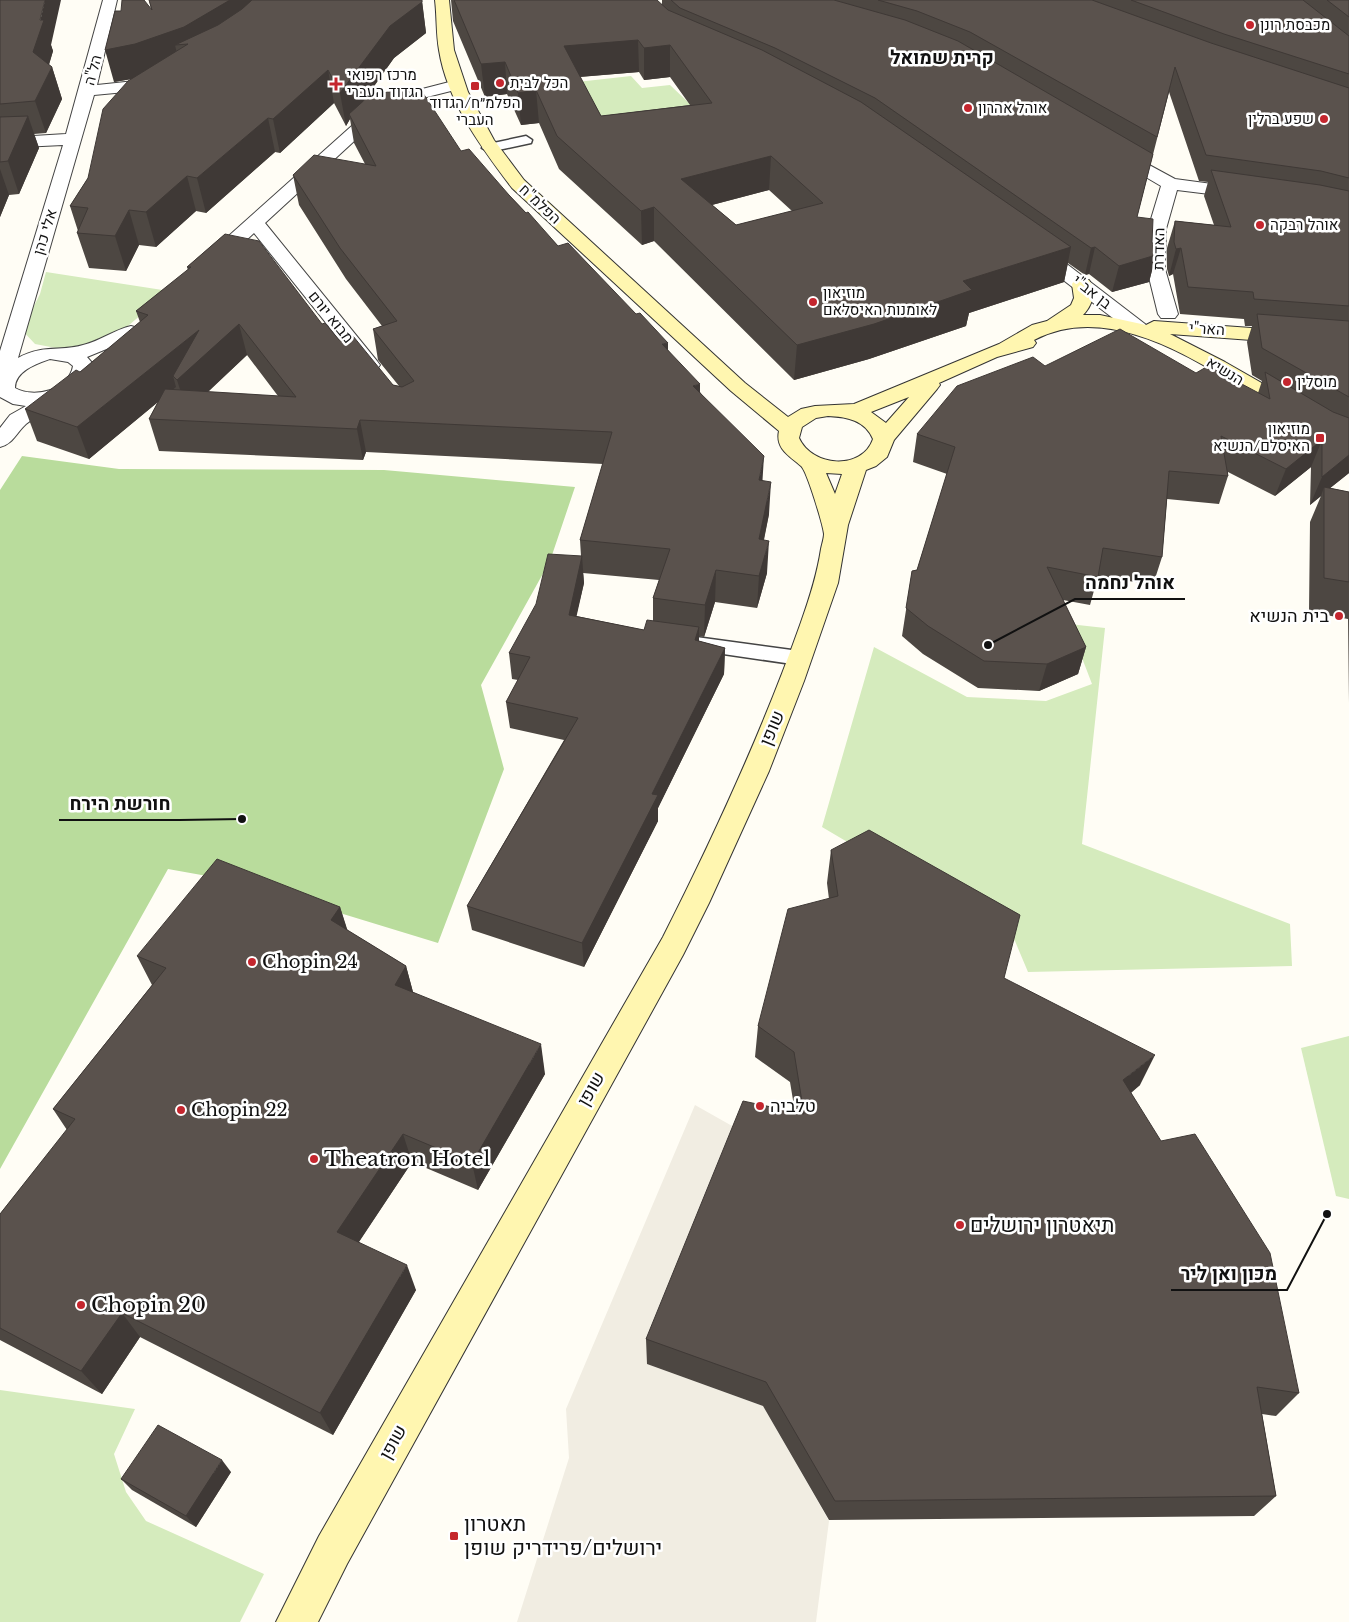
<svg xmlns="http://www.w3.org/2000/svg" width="1349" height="1622" font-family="'Libre Baskerville',Heebo,serif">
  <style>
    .green { fill: #d5ebbd }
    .forest { fill: #b9dc9c }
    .plaza { fill: #f1ede2 }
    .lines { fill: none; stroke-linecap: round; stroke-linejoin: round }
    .lane-casing { stroke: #444; stroke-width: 3 }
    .street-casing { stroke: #444; stroke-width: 2 }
    .secondary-casing { stroke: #333; stroke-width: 2 }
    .lane { fill: #fff; fill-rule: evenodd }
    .street { fill: #fff; fill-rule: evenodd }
    .secondary { fill: #fff6b0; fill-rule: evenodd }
    .wall { fill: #4d4742; fill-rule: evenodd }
    .shaded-wall { fill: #3f3936 }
    .building { fill: #5a524d; stroke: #3f3936; fill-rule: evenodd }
    .poi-dot { fill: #c4262e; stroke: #fff; stroke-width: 2 }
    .labels { text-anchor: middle; stroke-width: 5; stroke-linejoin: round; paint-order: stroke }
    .far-poi-label { font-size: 15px; fill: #111; stroke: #fff; text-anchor: start }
    .far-street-label { font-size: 15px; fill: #111; stroke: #fff }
    .poi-label { font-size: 18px; fill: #111; stroke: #fff; text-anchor: start }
    .street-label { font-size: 18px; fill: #111; stroke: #fff }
    .far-district-label { font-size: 19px; font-weight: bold; fill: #111; stroke: #fff }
    .near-poi-label { font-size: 21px; fill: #111; stroke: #fff; text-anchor: start }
    .leader { fill: none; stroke: #111; stroke-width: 2 }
    .callout-dot { fill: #111; stroke: #fff; stroke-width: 2 }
    .callout-label { font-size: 19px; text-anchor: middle; font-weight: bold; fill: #111; stroke: #fff; stroke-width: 5; stroke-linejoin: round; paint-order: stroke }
  </style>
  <rect width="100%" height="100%" fill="#fffdf5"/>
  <g class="green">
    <path d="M631 76 642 88 670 85 691 105 578 122 577 82Z"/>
    <path d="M46 272 169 291 122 331 87 346 56 348 35 344 22 330 40 294Z"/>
    <path d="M1069 624 1105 628 1082 844 1290 924 1292 966 1028 972 1015 941 822 827 874 647 967 697 1046 701 1092 684Z"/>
    <path d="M1349 1036V1199L1336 1196 1301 1048Z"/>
    <path d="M0 1390 135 1409 114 1454 126 1492 146 1521 264 1574 240 1622H0Z"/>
  </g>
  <path class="forest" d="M22 456 119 469 384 470 575 487 550 561 481 685 504 769 438 943 235 881 168 869 0 1169V490Z"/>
  <path class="plaza" d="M695 1105 741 1131 647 1364 763 1406 829 1521 816 1622H517L569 1458 566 1409Z"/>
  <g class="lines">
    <defs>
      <g id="lane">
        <path d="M526 136 532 140 531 143 489 152 482 148 484 145Z"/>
        <path d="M696 637 799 651 806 653 809 658 806 663 799 665 689 649 686 644 689 639Z"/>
      </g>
      <g id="street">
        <path d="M103 0H117L97 85 135 81 157 75 165 80 163 83 136 91 94 95 18 358C43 344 59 352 83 345 100 341 114 330 131 326L138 328 141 332 138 336 87 357 94 365C89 397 48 406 26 424 16 433 13 444 0 447V428L10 415 26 406 13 404 0 397V351L63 145 0 148V138L66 134ZM50 359 68 362 73 366C69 390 34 399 15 388 15 371 36 364 50 359Z"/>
        <path d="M457 80 463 82 465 85 463 88 411 101 376 121 265 223 377 361 380 365 377 369 370 371 363 369 254 233 218 266H204L202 262 204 258 364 115 399 95Z"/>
        <path d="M1116 147 1175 179 1242 188 1248 189 1251 193 1248 197 1242 198 1177 190 1166 229 1165 269 1178 314 1175 318H1161L1158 314 1147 269 1148 229 1161 186 1110 156 1108 152 1110 148Z"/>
        <path d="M1035 243 1042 245 1145 324 1148 328 1145 332H1131L1028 253 1026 249 1028 245Z"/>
      </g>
      <path id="secondary" d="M435 0H449L454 50 468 92 494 140 524 180 745 383 788 417 801 409 815 406 854 404 999 344 1032 325 1047 321 1071 305 1074 298 1072 284 1075 280H1089C1097 292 1092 306 1083 315H1100L1146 325 1154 321 1349 335V347L1170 334 1225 362 1349 433V449C1331 444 1314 432 1298 423 1225 381 1121 294 1034 340L1036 343 1033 347 997 357 939 383 940 385 937 389 894 440 887 457 876 466 866 470 848 525 838 583 804 681 769 771 709 903 683 955 347 1564 318 1622H276L319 1536 663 937C714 836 762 732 800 625 809 600 817 575 821 549 822 544 824 538 824 534 823 525 807 471 801 466 790 456 775 449 779 431L731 391 512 188C481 147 447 101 439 50 436 33 437 16 435 0ZM909 397 886 423 871 412ZM828 416C847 417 865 420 873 439 862 471 812 467 799 438L802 427 816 418ZM826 473 842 474 835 494Z"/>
    </defs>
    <use href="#lane" class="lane-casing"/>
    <use href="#street" class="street-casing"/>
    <use href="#secondary" class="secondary-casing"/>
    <use href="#lane" class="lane"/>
    <use href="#street" class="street"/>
    <use href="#secondary" class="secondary"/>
  </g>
  <g class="wall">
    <path d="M0 0 51 45 53 51 49 65 52 67 62 99 46 133 34 134 39 148 19 194 9 195 0 217Z"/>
    <path d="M149 0H422L426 33 394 58 363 102 461 151 509 195 558 246 668 350 700 392 763 481 769 514 764 540 767 573 757 608 715 602 704 637 699 636V641L725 648 724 674 658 808V821L584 967 472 930 467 906 564 740 510 728 506 702 518 680 512 679 509 653 581 556 580 540 603 464 366 452 363 460 159 451 149 419 158 402 89 459 37 441 25 409 80 372 140 322 136 311 188 270 187 267 225 234 339 340 393 385 399 386 378 360 373 329 382 326 346 279 299 205 293 175 365 164 354 143 350 119 346 126 334 103 280 153 275 152 206 213 196 211 156 247 139 245 126 271 89 268 77 233 78 231 70 206 88 178 131 79 114 82 151 9ZM247 355 278 396 208 392ZM583 573 659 580 653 598V621L644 630 576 616 584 583Z"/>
    <path d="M451 0 662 4V0H1349V473L1330 488 1349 492V703L1348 619 1309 612 1310 522 1321 496 1310 505 1311 467 1275 496 1228 472V476L1219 504 1167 499 1162 557 1153 585 1098 576 1090 605 1063 600 1086 647 1078 674 1039 691 978 688 923 654 902 636 912 571 917 570 947 474 913 462 917 434 1045 366 1196 373 1258 393 1262 381 1252 375 1247 342 1252 326H1245L1244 319 1180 314 1173 274 1169 276 1167 269V248L1175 221 1214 225 1204 196 1208 182 1199 181 1169 92 1137 217 1152 242 1156 255 1149 282 1112 292 1089 274 1085 275 1068 263 1064 282 969 313 966 326 869 359 794 380 654 241 642 245 559 169 539 123 521 125 507 94 485 97 453 21ZM639 72 644 80 670 77 690 105 601 116 580 77ZM769 190 792 211 736 225 712 205Z"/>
    <path d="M831 850 1004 978 1140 1085 1131 1093 1299 1393 1276 1416 1262 1414 1276 1496 1254 1516 829 1520 763 1406 647 1364 646 1339 795 1112 790 1082 755 1057 758 1026 829 899 827 883Z"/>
    <path d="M340 907 347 930 406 966 413 992 545 1074 478 1190 412 1162 359 1242 416 1290 333 1435 140 1337 102 1394 0 1340V1214L67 1130 53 1109 152 985 137 956Z"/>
    <path d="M231 1472 196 1527 132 1490 121 1479Z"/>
  </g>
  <g class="shaded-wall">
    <path d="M45 0H61L51 45 53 51 43 83 33 52Z"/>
    <path d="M230 0H268L188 44 175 45 179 63 144 77 114 82 105 50Z"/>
    <path d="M422 2 426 33 394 58 351 118 349 114 350 119 346 126 340 93 390 26Z"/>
    <path d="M638 40 639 72 565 78 564 46Z"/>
    <path d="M670 45V77L644 80V48Z"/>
    <path d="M505 62 507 94 485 97 481 64Z"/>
    <path d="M52 67 62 99 46 133 35 101Z"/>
    <path d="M328 70 334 103 280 153 273 119Z"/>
    <path d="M536 90 539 123 521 125 518 93Z"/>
    <path d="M28 116 39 148 19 194 8 161Z"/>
    <path d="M268 118 275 152 206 213 197 178Z"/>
    <path d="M771 156 769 190 681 213V179Z"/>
    <path d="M0 169 9 195 0 217Z"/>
    <path d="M187 176 196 211 156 247 146 212Z"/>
    <path d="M654 207V241L642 245 641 211Z"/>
    <path d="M129 210 139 245 126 271 115 236Z"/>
    <path d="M1071 247 1064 282 969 313 966 326 869 359 794 380 797 345 963 281Z"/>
    <path d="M1095 247 1089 274 1085 275 1091 248Z"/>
    <path d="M1181 248 1173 274 1169 276 1176 249Z"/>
    <path d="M1156 255 1149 282 1112 292 1119 266Z"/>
    <path d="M239 324 247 355 187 411 177 380 173 376 176 387 89 459 77 427 199 330Z"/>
    <path d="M668 343V374L662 344Z"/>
    <path d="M700 384V415L693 386Z"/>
    <path d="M360 420 366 452 363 460 357 429Z"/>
    <path d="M1322 440 1311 467 1275 496 1286 469Z"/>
    <path d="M1349 455V473L1324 493V487L1321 496 1310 505 1322 477Z"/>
    <path d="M764 456 762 488 759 480Z"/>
    <path d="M771 482 769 514 757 571 759 539Z"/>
    <path d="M769 541 767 573 757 608 759 576Z"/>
    <path d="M582 556 584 583 571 641 569 615Z"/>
    <path d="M716 570 715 602 704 637 705 605Z"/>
    <path d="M699 627V653L695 640Z"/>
    <path d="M1086 647 1078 674 1039 691 1047 664Z"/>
    <path d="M725 648 724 674 658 808V821L584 967 582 943 652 794Z"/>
    <path d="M340 907 350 938 331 920Z"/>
    <path d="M406 966 414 996 395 985Z"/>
    <path d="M541 1044 545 1074 478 1190 472 1163Z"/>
    <path d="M1155 1055 1140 1085 1109 1110 1123 1080Z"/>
    <path d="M403 1134 412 1162 348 1258 337 1232Z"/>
    <path d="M407 1265 416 1290 333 1435 320 1413Z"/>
    <path d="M122 1313 140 1337 102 1394 81 1371Z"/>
    <path d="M222 1460 231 1472 196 1527 186 1516Z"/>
  </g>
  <g class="building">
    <path d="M0 0H45L40 20H44L33 52 52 67 35 101 0 104Z"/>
    <path d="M122 0H144L152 10 149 0H230L184 27 135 44 105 50 115 11H121Z"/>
    <path d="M252 0H422V2L390 26 340 93 328 70 273 119 268 118 197 178 187 176 146 212 129 210 115 236 77 233 88 208 70 206 88 178 103 109 128 81 188 44 175 45 218 25 242 9Z"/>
    <path d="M454 0H657L668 10 762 50 861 102 1071 247 963 281 972 290 874 324 797 345 654 207 641 211 557 136 536 90 518 93 505 62 481 64ZM638 40 644 48 670 45 712 103 601 116 564 46ZM771 156 823 203 736 225 681 179Z"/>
    <path d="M671 0H834L905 20 958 41 1153 154 1137 217 1153 219 1152 242 1156 255 1119 266 1095 247 1091 248 875 98 775 48 680 8Z"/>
    <path d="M878 0H1092L1211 43 1349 88V178L1321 171 1206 155 1175 67 1157 137 970 32 917 11Z"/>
    <path d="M1131 0H1303L1349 36V74L1224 34Z"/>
    <path d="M1327 0H1349V17Z"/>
    <path d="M419 87 461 151 469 149 509 195 526 213 528 212 558 246 568 243 636 314 640 313 668 343 662 344 700 384 693 386 764 456 759 480 771 482 759 539 769 541 759 576 716 570 705 605 653 598 670 549 580 540 612 432 360 420 357 429 149 419 165 389 296 397 239 324 177 380 173 376 199 330 77 427 25 409 76 370 80 372 148 315 136 311 191 267H187L225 234 259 241 322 324 325 323 339 340 353 336 393 385 402 387 414 381 373 329 397 321 340 248 293 175 314 155 376 166 349 114 370 95Z"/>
    <path d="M28 116 8 161 0 162V117Z"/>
    <path d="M1211 170 1320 185 1349 191V306L1254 299 1253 292 1188 287 1181 248 1176 249 1174 242 1175 221 1231 227Z"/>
    <path d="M1257 314 1349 321V397L1262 348Z"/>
    <path d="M1120 329 1196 373 1208 366 1270 399 1265 372 1333 412 1349 418V455L1322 477V440L1286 469 1221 436 1228 476 1169 471 1162 557 1103 548 1098 577 1047 567 1086 647 1047 664 984 661 928 626 906 608 912 571 917 570 955 447 917 434 957 386 1033 357 1045 366Z"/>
    <path d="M1324 487 1349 492V582L1324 578Z"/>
    <path d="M548 554 582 556 569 615 644 630 647 620 699 627 695 640 725 648 652 794 658 795 582 943 467 906 578 718 506 702 530 657 509 653 536 604Z"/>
    <path d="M869 830 1020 915 1004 978 1155 1055 1123 1080 1161 1141 1195 1134 1270 1253 1299 1393 1257 1387 1276 1496 835 1501 766 1382 646 1339 743 1101 804 1114 794 1052 758 1026 788 909 838 896 831 850Z"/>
    <path d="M217 859 340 907 331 920 406 966 395 985 541 1044 472 1163 403 1134 337 1232 407 1265 320 1413 122 1313 81 1371 0 1328V1214L75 1119 53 1109 166 968 137 956Z"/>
    <path d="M158 1425 222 1460 186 1516 121 1479Z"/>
  </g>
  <g class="poi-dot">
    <circle cx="1250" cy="25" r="5"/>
    <circle cx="500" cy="83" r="5"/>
    <path d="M333.5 76.5h5v5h5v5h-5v5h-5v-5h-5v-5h5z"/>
    <rect x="470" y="81" width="10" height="10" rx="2.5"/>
    <circle cx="968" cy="108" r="5"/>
    <circle cx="1324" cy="119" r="5"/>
    <circle cx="1260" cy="225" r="5"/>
    <circle cx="813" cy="302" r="5"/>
    <circle cx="1287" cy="382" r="5"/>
    <rect x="1315" y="433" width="10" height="10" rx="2.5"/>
    <circle cx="1339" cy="616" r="5"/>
    <circle cx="252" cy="962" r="5"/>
    <circle cx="760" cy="1106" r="5"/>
    <circle cx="181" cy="1110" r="5"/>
    <circle cx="314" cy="1159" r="5"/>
    <circle cx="960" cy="1225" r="5"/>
    <circle cx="81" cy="1305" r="5"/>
    <rect x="449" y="1531" width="10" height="10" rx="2.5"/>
  </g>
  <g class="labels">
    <g class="far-poi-label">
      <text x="1260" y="30">מכבסת רונן</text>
      <text x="347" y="80">מרכז רפואי<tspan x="347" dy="17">הגדוד העברי</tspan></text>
      <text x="510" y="88">הכל לבית</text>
      <text x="475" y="108" text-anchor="middle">הפלמ״ח/הגדוד<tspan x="475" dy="17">העברי</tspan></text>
      <text x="978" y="113">אוהל אהרון</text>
      <text x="1314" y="124" text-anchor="end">שפע ברלין</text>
      <text x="1270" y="230">אוהל רבקה</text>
      <text x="823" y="298">מוזיאון<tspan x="823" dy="17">לאומנות האיסלאם</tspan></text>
      <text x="1297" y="387">מוסלין</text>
      <text x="1310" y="434" text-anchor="end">מוזיאון<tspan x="1310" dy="17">האיסלם/הנשיא</tspan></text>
    </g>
    <g class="far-street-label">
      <text transform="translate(93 70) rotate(-75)" y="5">הל"ה</text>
      <text transform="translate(540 204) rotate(43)" y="5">הפלמ"ח</text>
      <text transform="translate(45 232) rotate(-73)" y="5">אלי כהן</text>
      <text transform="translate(1159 249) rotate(-89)" y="5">האדרת</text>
      <text transform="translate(1092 292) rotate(38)" y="5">בן אב"י</text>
      <text transform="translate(331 317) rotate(51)" y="5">מבוא יורם</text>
      <text transform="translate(1207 329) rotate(4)" y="5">האר"י</text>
      <text transform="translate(1225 371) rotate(31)" y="5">הנשיא</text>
    </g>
    <g class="poi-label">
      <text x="1329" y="622" text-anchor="end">בית הנשיא</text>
      <text x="262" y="968">Chopin 24</text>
      <text x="770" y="1112">טלביה</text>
      <text x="191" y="1116">Chopin 22</text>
    </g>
    <g class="street-label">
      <text transform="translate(772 728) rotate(-67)" y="6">שופן</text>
      <text transform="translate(591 1089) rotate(-60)" y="6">שופן</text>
      <text transform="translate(393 1442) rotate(-61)" y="6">שופן</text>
    </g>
    <g class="far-district-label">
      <text x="942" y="64">קרית שמואל</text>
    </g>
    <g class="near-poi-label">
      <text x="324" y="1166">Theatron Hotel</text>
      <text x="970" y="1232">תיאטרון ירושלים</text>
      <text x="91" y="1312">Chopin 20</text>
      <text x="464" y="1531">תאטרון<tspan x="464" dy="24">ירושלים/פרידריק שופן</tspan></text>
    </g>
  </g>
  <path class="leader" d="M988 645L1075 599H1185M242 819L180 820H59M1327 1214L1287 1290H1171"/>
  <g class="callout-dot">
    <circle cx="988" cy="645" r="5"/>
    <circle cx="242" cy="819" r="5"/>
    <circle cx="1327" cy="1214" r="5"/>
  </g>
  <g class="callout-label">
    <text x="1130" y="589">אוהל נחמה</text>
    <text x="120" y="810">חורשת הירח</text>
    <text x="1229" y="1280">מכון ואן ליר</text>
  </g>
</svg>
